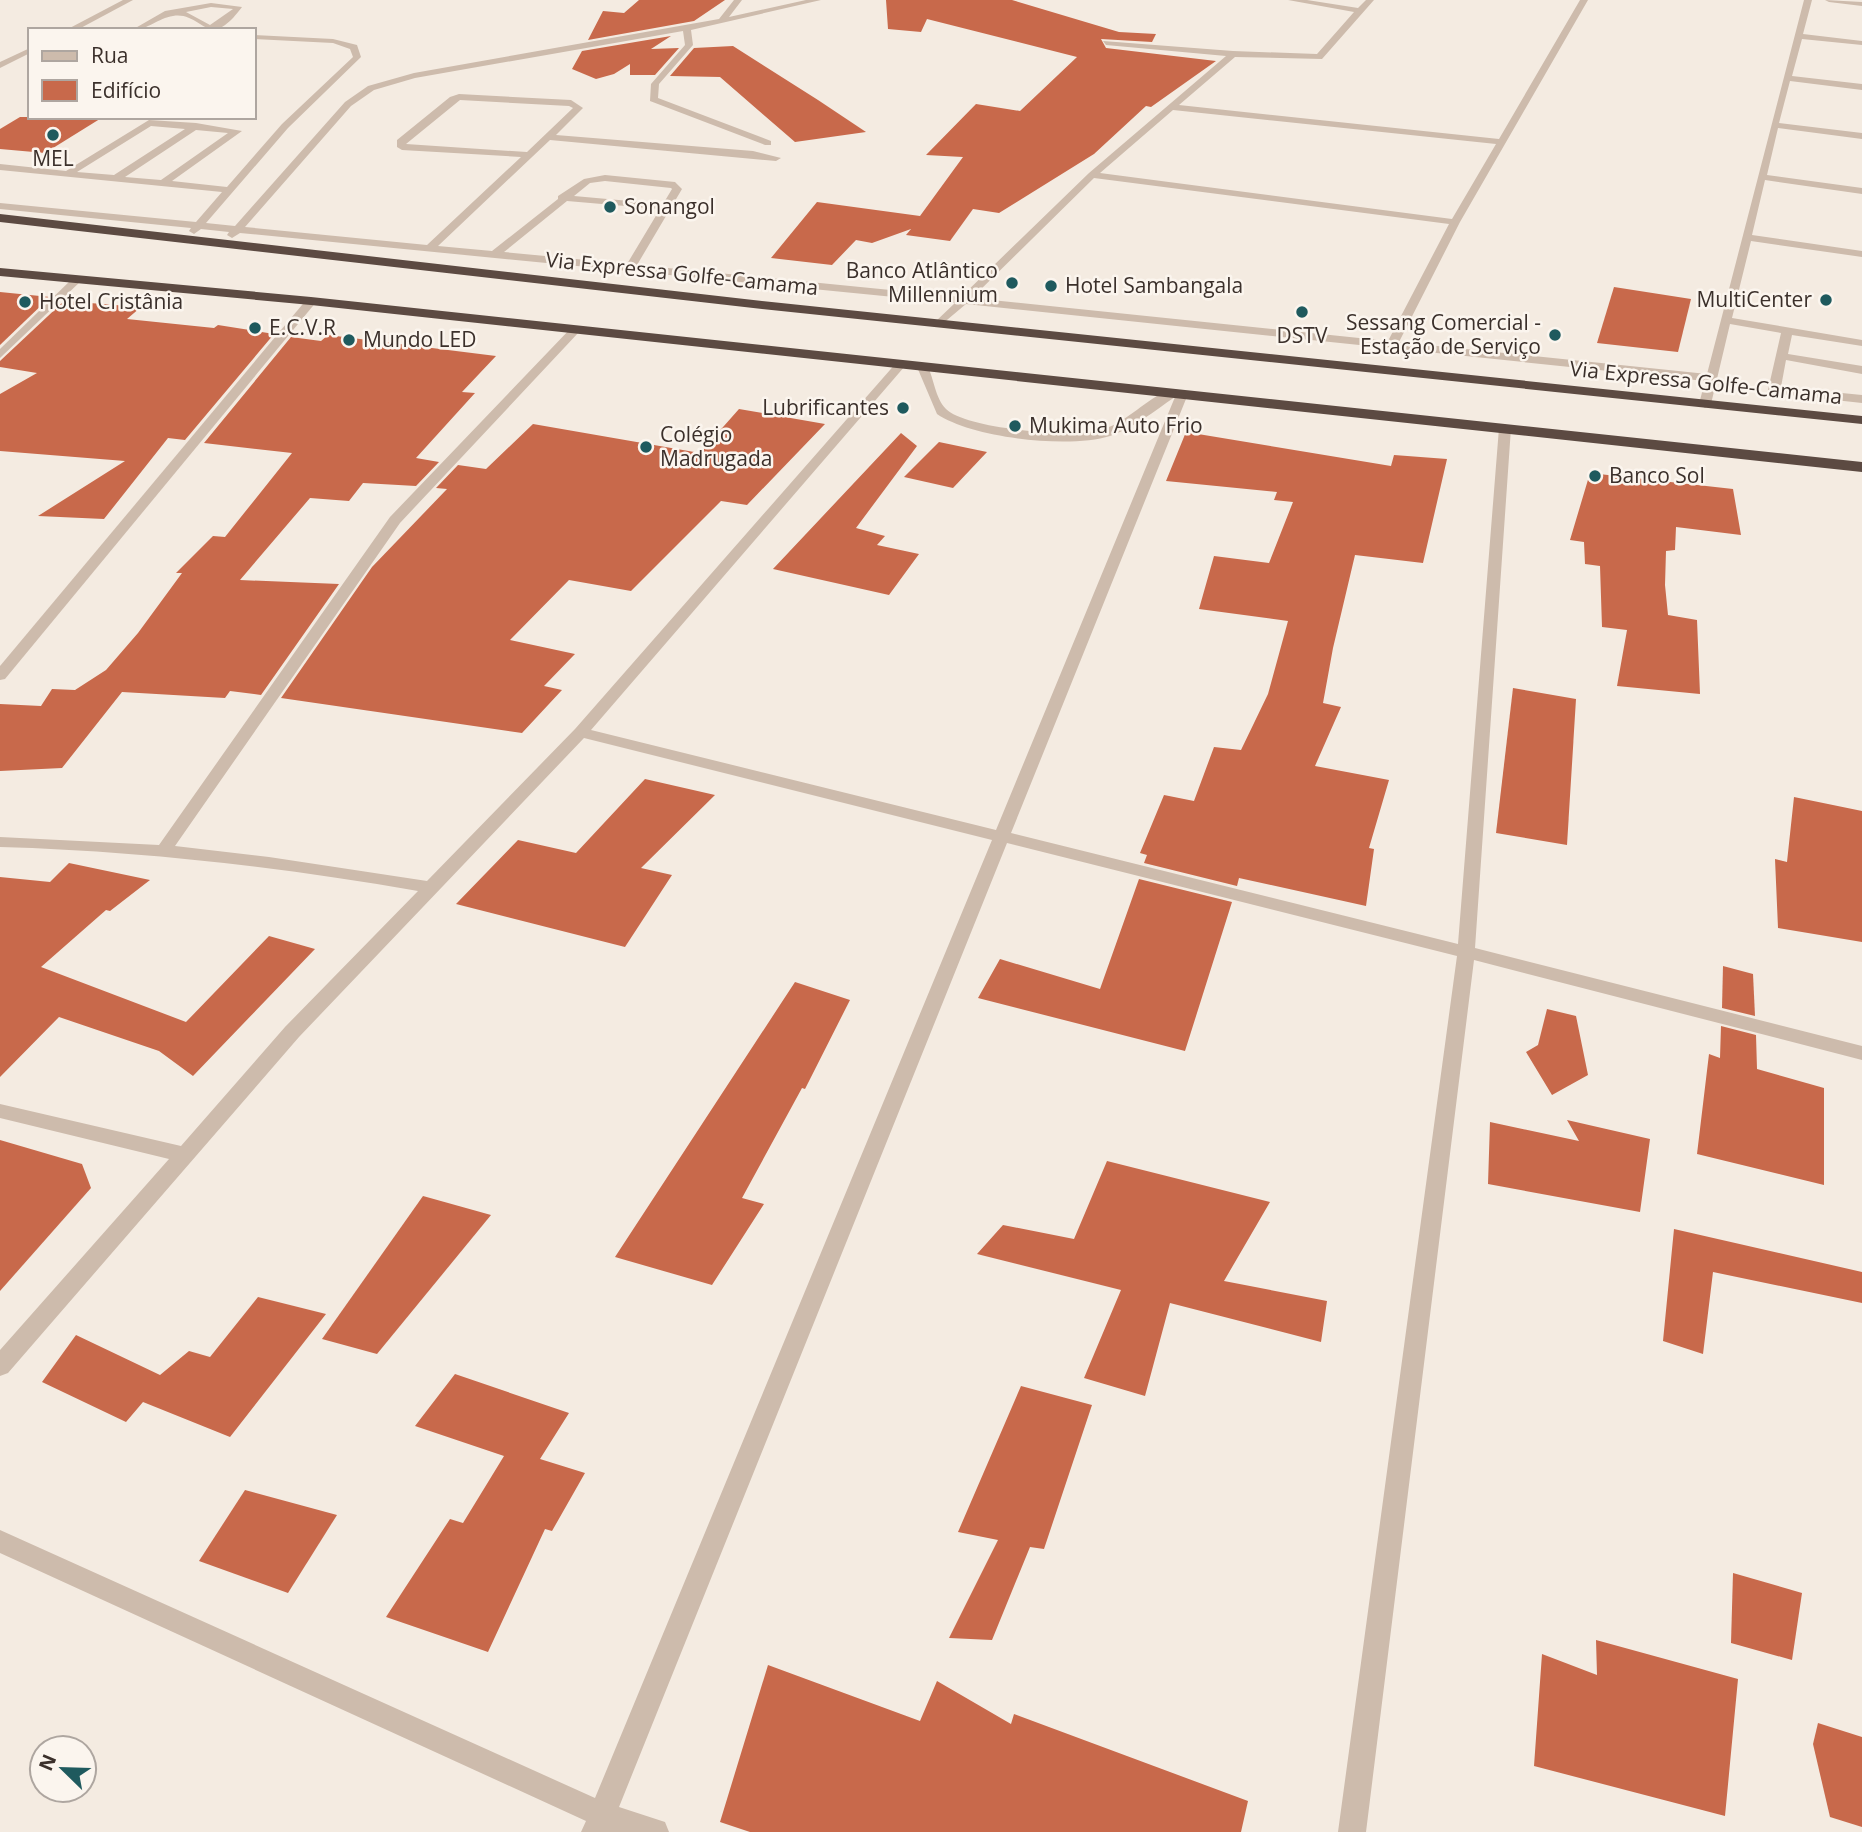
<svg xmlns="http://www.w3.org/2000/svg" width="1862" height="1832" font-family="'Open Sans',sans-serif">
  <style>
    .building { fill: #c8694b }
    .lines { fill: none; stroke-linecap: round; stroke-linejoin: round }
    .minor { fill: #cdbbac; fill-rule: evenodd }
    .highway { fill: #5c4a42; fill-rule: evenodd }
    .poi-dot { fill: #1f5a5e; stroke: #fbf5ee; stroke-width: 2.5 }
    .labels { text-anchor: middle; stroke-width: 5; stroke-linejoin: round; paint-order: stroke }
    .far-poi-label { font-size: 21px; fill: #3b302b; stroke: #fbf5ee; text-anchor: start }
    .far-street-label { font-size: 21px; fill: #3b302b; stroke: #fbf5ee }
  </style>
  <rect width="100%" height="100%" fill="#f4ebe1"/>
  <g class="building">
    <path d="M639 0H725L694 21 588 40 603 11 624 13Z"/>
    <path d="M886 0H1012L1119 32 1156 34 1152 42 1101 39 1106 48 1216 61 1151 107 1146 106 1094 154 999 213 973 209 950 241 906 235 911 229 872 243 856 240 832 265 771 258 817 202 920 216 963 157 926 155 976 104 1020 111 1077 57 927 19 921 32 888 29Z"/>
    <path d="M671 36 651 49 679 48 655 75H630V64L614 74 596 79 572 69 582 51Z"/>
    <path d="M733 46 818 100 866 132 795 142 720 77 670 76 694 48Z"/>
    <path d="M20 117H103L45 153 0 149V129Z"/>
    <path d="M1614 287 1691 299 1678 352 1597 343Z"/>
    <path d="M0 292 50 297 0 345Z"/>
    <path d="M64 301 141 307 127 319 214 328 218 325 274 334 185 440 168 438 104 519 38 516 125 461 0 451V394L37 373 0 367V361Z"/>
    <path d="M328 335 496 356 462 392 475 393 416 458 439 462 416 486 363 483 349 501 310 498 240 580 339 584 261 695 230 691 225 698 122 692 62 768 0 771V704L41 706 52 689 75 690 106 670 138 633 182 573H176L213 536 225 537 292 453 204 443 291 337 321 341Z"/>
    <path d="M739 409 825 424 747 505 721 501 631 591 569 580 510 640 575 654 544 686 562 690 522 733 281 698 372 567 447 489 436 488 458 465 486 469 533 424 700 453Z"/>
    <path d="M1186 432 1391 466 1394 455 1447 459 1423 563 1355 555 1333 648 1323 703 1341 707 1315 766 1389 780 1369 848 1374 849 1366 906 1239 878 1237 886 1144 863 1147 855 1140 853 1164 795 1194 801 1214 747 1241 750 1268 694 1288 621 1199 609 1214 556 1269 563 1293 502 1274 500 1277 492 1166 481Z"/>
    <path d="M901 433 917 446 856 528 885 536 877 545 919 554 889 595 773 569Z"/>
    <path d="M939 442 987 452 953 488 904 477Z"/>
    <path d="M1590 473 1733 489 1741 535 1676 527 1675 550 1666 551 1665 585 1668 615 1697 620 1700 694 1617 686 1627 630 1602 627 1600 566 1585 564 1584 542 1570 540Z"/>
    <path d="M1513 688 1576 699 1567 845 1496 833Z"/>
    <path d="M645 779 715 795 641 868 672 875 625 947 456 904 518 840 576 853Z"/>
    <path d="M1794 797 1862 811V942L1778 928 1775 859 1787 862Z"/>
    <path d="M69 863 150 880 110 911 106 910 41 967 186 1022 269 936 315 949 193 1076 159 1051 59 1017 0 1077V877L50 882Z"/>
    <path d="M1139 879 1232 902 1185 1051 978 998 1000 959 1100 989Z"/>
    <path d="M1723 966 1753 974 1755 1016 1722 1008Z"/>
    <path d="M795 982 850 1000 805 1089 802 1088 742 1198 764 1204 712 1285 615 1257Z"/>
    <path d="M1547 1009 1576 1016 1588 1075 1552 1095 1526 1052 1538 1045Z"/>
    <path d="M1721 1026 1756 1035 1757 1069 1824 1088V1185L1697 1154 1709 1054 1720 1058Z"/>
    <path d="M1567 1120 1650 1139 1640 1212 1488 1184 1490 1122 1579 1141Z"/>
    <path d="M0 1140 82 1164 91 1188 0 1291Z"/>
    <path d="M1107 1161 1270 1202 1224 1281 1327 1301 1321 1342 1170 1303 1145 1396 1084 1378 1121 1290 977 1254 1003 1225 1074 1239Z"/>
    <path d="M423 1196 491 1215 377 1354 322 1339Z"/>
    <path d="M1674 1229 1862 1272V1303L1713 1272 1703 1354 1663 1341Z"/>
    <path d="M258 1297 326 1314 230 1437 143 1402 126 1422 42 1382 76 1335 160 1375 189 1351 210 1357Z"/>
    <path d="M455 1374 569 1413 540 1459 585 1473 552 1531 545 1529 488 1652 386 1617 450 1519 463 1523 504 1456 415 1426Z"/>
    <path d="M1021 1386 1092 1405 1044 1549 1030 1547 992 1640 949 1638 998 1540 958 1532Z"/>
    <path d="M245 1490 337 1515 288 1593 199 1561Z"/>
    <path d="M1733 1573 1802 1593 1792 1660 1731 1643Z"/>
    <path d="M1596 1640 1738 1679 1725 1816 1534 1766 1542 1654 1597 1675Z"/>
    <path d="M768 1665 920 1721 937 1681 1011 1724 1014 1714 1248 1801 1241 1832H750L720 1822Z"/>
    <path d="M1818 1723 1862 1737V1827L1830 1817 1813 1744Z"/>
  </g>
  <g class="lines">
    <g class="minor">
      <path d="M123 0H133L77 30H66Z"/>
      <path d="M734 0H742L729 17 806 0H821L691 30 693 45 659 84 658 98 771 141V145H765L650 101 651 84 685 45 683 31 415 78 374 90 351 106 245 227 427 245 521 157 402 150 397 147V140L450 97 459 94 571 100 583 108 556 135 753 151 781 158 776 161 550 140 438 246 492 251 558 199V196L584 179 605 175 675 182 682 189 637 265 961 297 1089 173 1226 56 1106 45 1103 41 1233 51 1317 54 1354 12 1288 0H1307L1358 8 1366 0H1374L1322 59 1235 57 1179 105 1499 139 1580 0H1588L1460 222 1399 342 1707 374 1804 0H1812L1803 34 1862 41V45L1802 39 1792 76 1862 84V90L1790 81 1779 123 1862 133V139L1778 128 1767 175 1862 188V194L1765 180 1752 235 1862 251V257L1751 241 1732 318 1862 340V346L1792 335 1788 354 1862 366V374L1786 360 1781 387 1862 395V403L1770 393 1768 390 1781 333 1730 324 1711 404 1705 408 1699 404 1705 381 966 304 941 325 935 322 955 303 240 233 232 238 227 235 229 232 201 229 194 234 189 231 191 228 0 209V203L196 222 222 192 0 170V164L66 171 149 120 196 123 242 131 172 181 227 187 282 124 353 57 350 49 333 43 254 39V35L333 39 357 45 361 57 288 128 206 223 235 226 345 102 368 86 414 73 719 19ZM460 100 569 106 573 108 527 152 406 144ZM1173 110 1496 144 1452 219 1100 173ZM151 126 185 129 114 175 77 172ZM196 130 228 133 161 180 125 177ZM1094 178 1449 224 1388 341 972 298ZM605 181 671 188 672 189 663 204 574 196 590 183ZM567 201 660 209 627 264 504 252Z"/>
      <path d="M1825 0 1862 2V6L1829 2Z"/>
      <path d="M211 3 242 7C207 54 203 11 173 16 158 18 148 30 132 30L165 11ZM211 7 233 9 210 25 186 12Z"/>
      <path d="M30 48V53L0 68V62Z"/>
      <path d="M73 278 82 280 0 358V349Z"/>
      <path d="M307 299 317 301 5 679 0 680V666Z"/>
      <path d="M575 327 581 330 579 332 400 523 175 846 269 857 427 881 575 729 897 362 901 360 907 364 905 366 591 730 996 830 1175 397C1154 411 1134 428 1110 436 1069 449 972 438 937 414L917 367 927 365C934 378 935 398 946 409 966 429 1077 439 1104 429 1128 421 1146 399 1169 390 1174 388 1184 391 1188 394L1011 833 1458 944 1499 428 1505 424 1511 428 1475 948 1862 1046V1060L1474 960 1366 1832H1338L1457 956 1007 843 619 1807 665 1822 669 1832H581L586 1821 0 1553V1530L595 1798 992 840 584 738 299 1037 8 1373 0 1376V1350L169 1159 0 1118V1104L181 1146 285 1027 418 891C279 867 141 851 0 847V837L159 845 390 517 571 328Z"/>
    </g>
    <g class="highway">
      <path d="M0 214 762 301 1862 416V424L762 309 0 222Z"/>
      <path d="M0 268 311 297 1862 462V472L311 305 0 276Z"/>
    </g>
  </g>
  <g class="poi-dot">
    <circle cx="53" cy="135" r="7"/>
    <circle cx="610" cy="207" r="7"/>
    <circle cx="1012" cy="283" r="7"/>
    <circle cx="1051" cy="286" r="7"/>
    <circle cx="1826" cy="300" r="7"/>
    <circle cx="25" cy="302" r="7"/>
    <circle cx="1302" cy="312" r="7"/>
    <circle cx="255" cy="328" r="7"/>
    <circle cx="1555" cy="335" r="7"/>
    <circle cx="349" cy="340" r="7"/>
    <circle cx="903" cy="408" r="7"/>
    <circle cx="1015" cy="426" r="7"/>
    <circle cx="646" cy="447" r="7"/>
    <circle cx="1595" cy="476" r="7"/>
  </g>
  <g class="labels">
    <g class="far-poi-label">
      <text x="53" y="166" text-anchor="middle">MEL</text>
      <text x="624" y="214">Sonangol</text>
      <text x="998" y="278" text-anchor="end">Banco Atlântico<tspan x="998" dy="24">Millennium</tspan></text>
      <text x="1065" y="293">Hotel Sambangala</text>
      <text x="1812" y="307" text-anchor="end">MultiCenter</text>
      <text x="39" y="309">Hotel Cristânia</text>
      <text x="1541" y="330" text-anchor="end">Sessang Comercial -<tspan x="1541" dy="24">Estação de Serviço</tspan></text>
      <text x="269" y="335">E.C.V.R</text>
      <text x="1302" y="343" text-anchor="middle">DSTV</text>
      <text x="363" y="347">Mundo LED</text>
      <text x="889" y="415" text-anchor="end">Lubrificantes</text>
      <text x="1029" y="433">Mukima Auto Frio</text>
      <text x="660" y="442">Colégio<tspan x="660" dy="24">Madrugada</tspan></text>
      <text x="1609" y="483">Banco Sol</text>
    </g>
    <g class="far-street-label">
      <text transform="translate(682 274) rotate(6)" y="7">Via Expressa Golfe-Camama</text>
      <text transform="translate(1706 383) rotate(6)" y="7">Via Expressa Golfe-Camama</text>
    </g>
  </g>
  <rect x="28" y="28" width="228" height="91" fill="#fbf5ee" stroke="#aea6a0" stroke-width="2"/>
  <rect x="42" y="51" width="35" height="10" fill="#cdbbac" stroke="#aea6a0" stroke-width="2"/>
  <text x="91" y="63" font-size="21" fill="#3b302b">Rua</text>
  <rect x="42" y="80" width="35" height="21" fill="#c8694b" stroke="#aea6a0" stroke-width="2"/>
  <text x="91" y="98" font-size="21" fill="#3b302b">Edifício</text>
  <g transform="translate(63 1769) rotate(293)"><circle r="33" fill="#fbf5ee" stroke="#aea6a0" stroke-width="2"/>
  <path d="M0-5L12 26L0 18L-12 26Z" fill="#1f5a5e"/>
  <text y="-10" font-size="19" font-weight="bold" text-anchor="middle" fill="#3b302b">N</text>
  </g>
</svg>
